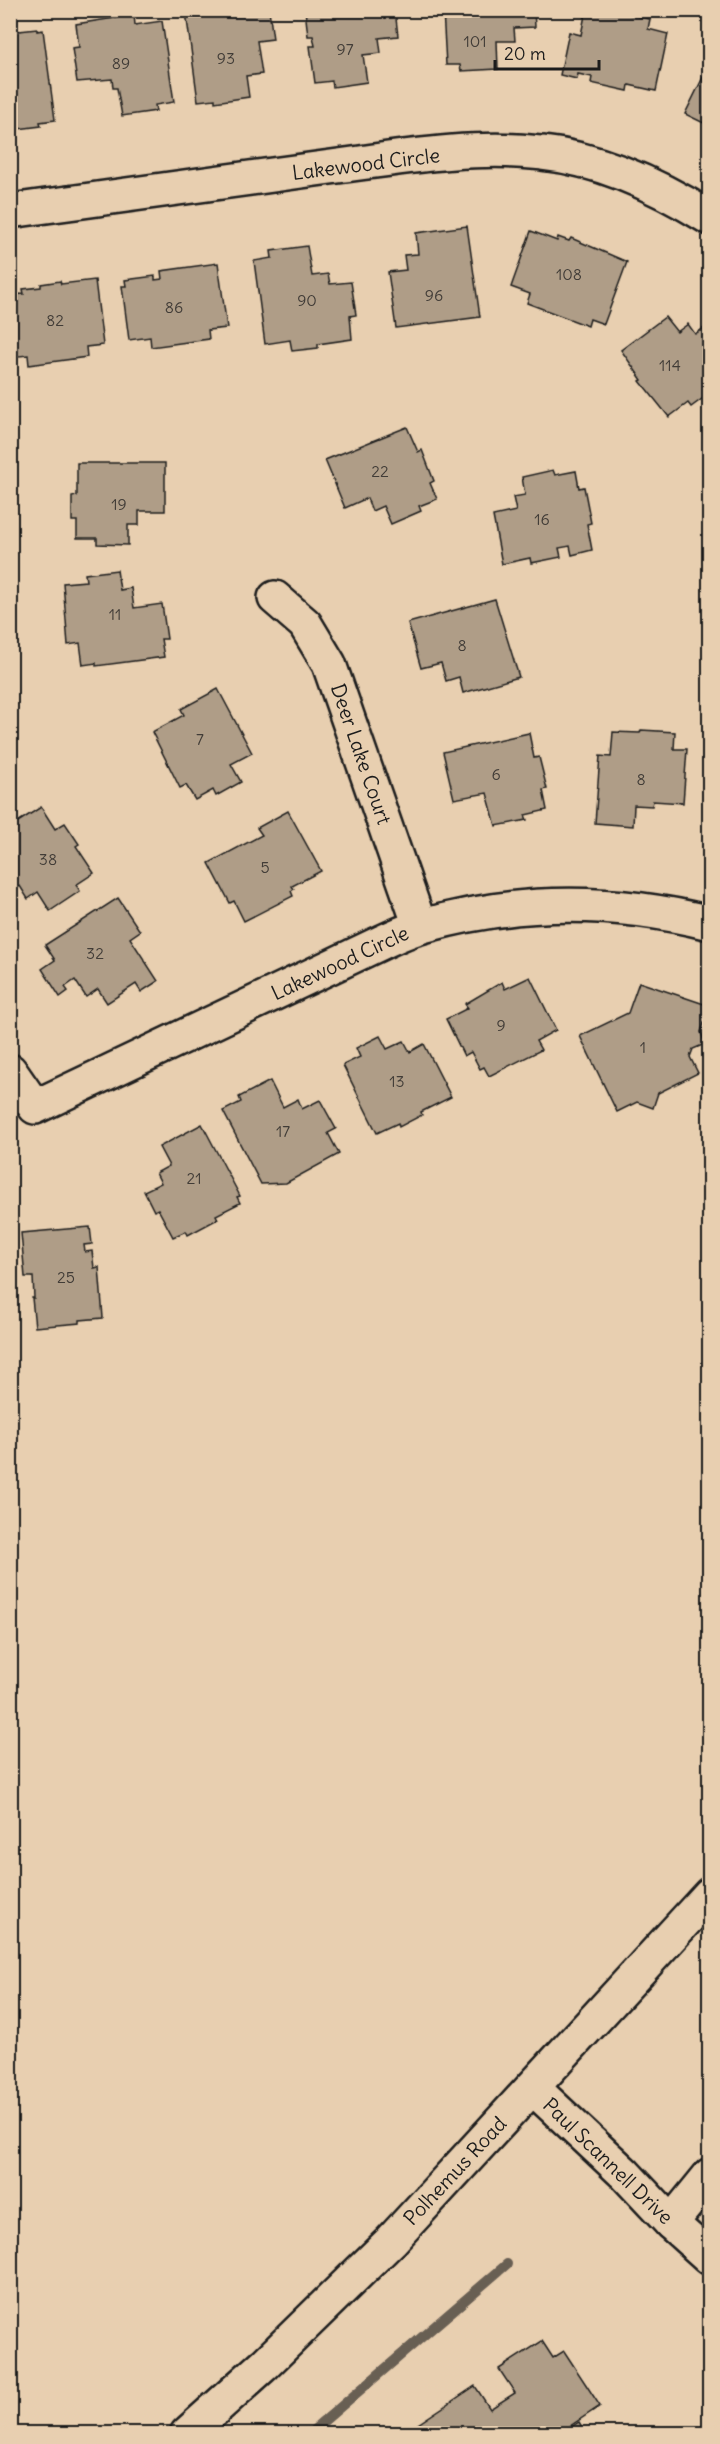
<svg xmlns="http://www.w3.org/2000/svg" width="720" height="2444" font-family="Delius,sans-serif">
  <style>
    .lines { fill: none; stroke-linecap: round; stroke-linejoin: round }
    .stream { stroke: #685e53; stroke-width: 10 }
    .building { fill: #af9d87; stroke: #1c1c1c; stroke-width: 1.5 }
    .minor-casing { stroke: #1c1c1c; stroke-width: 38 }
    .major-casing { stroke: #1c1c1c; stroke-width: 38 }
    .minor { stroke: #e8cfb0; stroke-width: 33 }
    .major { stroke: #e8cfb0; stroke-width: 33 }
    .labels { text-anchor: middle; stroke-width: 4.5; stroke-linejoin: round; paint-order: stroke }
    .number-label { font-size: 16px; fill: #413c37 }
    .street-label { font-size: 20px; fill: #1c1c1c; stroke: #e8cfb0 }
  </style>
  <rect width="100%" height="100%" fill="#e8cfb0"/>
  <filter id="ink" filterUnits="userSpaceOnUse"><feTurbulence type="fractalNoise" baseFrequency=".0167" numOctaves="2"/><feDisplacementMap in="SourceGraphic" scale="12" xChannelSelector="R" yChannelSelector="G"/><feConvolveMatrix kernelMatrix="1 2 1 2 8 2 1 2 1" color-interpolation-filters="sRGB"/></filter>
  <g filter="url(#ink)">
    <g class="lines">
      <path class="stream" d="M309 2434 507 2264"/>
    </g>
    <g class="building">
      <path d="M196 10H269L273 39 257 41 262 74 246 76 249 97 215 102V99L198 101 186 12Z"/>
      <path d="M305 10H395L398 36 379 38 381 53 363 55 367 82 333 87 332 81 315 83 310 46H315L313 36H308Z"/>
      <path d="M443 10H534L535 27 514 28 515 41H497L498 69 461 71 460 65H446Z"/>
      <path d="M586 10H609L650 19 648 29 668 34 656 91 629 85 628 91 591 83 592 77 578 74 577 79 560 75 569 32 581 35Z"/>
      <path d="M134 15 135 25 162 21 174 102 155 105 156 111 122 116 117 88H113L112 79 77 82 72 48 79 47 76 24Z"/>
      <path d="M37 29V31L43 30 55 120 40 122 41 126 10 130V32Z"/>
      <path d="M710 63V126L685 114Z"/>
      <path d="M467 226 480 317 396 328 388 272 406 270 404 255 418 254 416 233Z"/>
      <path d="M531 231 557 241 558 237 569 241 571 238 627 262 604 324 590 319 588 326 527 303 530 294 511 287Z"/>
      <path d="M307 246 312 276 328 274 330 284 351 282 356 315 350 316 352 339 318 344V348L292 351 290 340 265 344 254 261 272 258 271 251Z"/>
      <path d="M218 263 227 328 208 330 209 339 151 347 150 337 129 340 122 286H126L125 280 155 276V280L162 279 161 271Z"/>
      <path d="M95 280 103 345 86 347 87 357 29 365 28 355 10 357V295L24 294 23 289 41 287V284L60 281 61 284Z"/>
      <path d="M665 317 677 332 688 324 695 334 710 324V393L691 407 688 403 669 417 640 381 642 380 621 350Z"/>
      <path d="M407 427 418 452 422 450 434 481 430 483 437 499 419 506 421 511 391 524 383 506 372 511 367 498 345 508 325 460Z"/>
      <path d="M77 463H165V511H139V525H128V545L97 544V538H77V521H72V497L77 496Z"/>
      <path d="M553 470 555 475 576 471 579 488 584 487 591 523 587 524 592 550 572 555 570 546 559 548 561 557 531 563 530 558 502 564 493 516 516 511 513 497 525 495 522 477Z"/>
      <path d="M117 570 120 590 131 588 134 608 162 604 167 639H161L164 657 96 666V663L83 665 80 643 68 645 63 583 86 581 85 574Z"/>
      <path d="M495 599 519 677 463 693 459 677 446 681 441 663 421 668 408 623Z"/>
      <path d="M218 689 252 753 231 764 241 782 216 796 213 790 195 800 186 785 180 788 152 732 184 715 181 709Z"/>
      <path d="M641 730 675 732 674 749H687L683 803 653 801 652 806 634 805 633 826 595 823 600 756 611 757 613 732 640 733Z"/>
      <path d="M529 733 534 758 539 757 547 789 543 790 547 810 525 815 527 820 496 826 487 793 454 799 443 752Z"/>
      <path d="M41 807 55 829 65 823 79 844 76 846 94 873 76 885 80 891 50 911 38 892 28 899 20 886 10 892V827Z"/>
      <path d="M288 811 321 871 292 886 294 889 291 891 293 896 244 921 234 901 230 903 209 863 262 835 257 828Z"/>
      <path d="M118 898 140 931 130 938 158 981 141 992 136 984 107 1003 98 989 86 997 75 980 65 987 68 991 60 997 42 969 55 960 45 945Z"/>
      <path d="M530 977 556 1030 536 1041 541 1050 489 1076 484 1067 480 1069 471 1052 464 1056 446 1019 468 1008 465 1004 502 982 505 989Z"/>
      <path d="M639 982 710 1006 701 1032 705 1044 693 1049 690 1057 698 1073 658 1093 653 1108 637 1102 617 1112 580 1036 628 1013Z"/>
      <path d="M380 1036 387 1049 404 1041 410 1052 424 1044 451 1097 421 1112 422 1115 399 1127 398 1123 377 1133 343 1065 360 1057 356 1048Z"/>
      <path d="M270 1081 283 1107 298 1099 302 1109 320 1100 336 1129 328 1133 339 1154 286 1183 261 1184 223 1111 241 1102 239 1097Z"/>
      <path d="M202 1124 240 1196 237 1197 240 1203 216 1215 218 1219 188 1235 186 1231 173 1237 158 1209 154 1211 144 1191 161 1183 156 1173 169 1166 159 1147Z"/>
      <path d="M90 1227 92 1244 84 1245 85 1252 92 1251 94 1268 99 1267 103 1318 80 1320V1323L35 1327 32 1298H34L33 1277H25L21 1233Z"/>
      <path d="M542 2341 553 2358 564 2351 600 2406 558 2434H403L475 2386 490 2409 515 2393 499 2369Z"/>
      <path d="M579 2422 586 2434H561Z"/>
    </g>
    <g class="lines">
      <defs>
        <g id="minor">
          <path d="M10 211C112 197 214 183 316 169 387 160 470 144 542 153 601 159 660 187 710 218"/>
          <path d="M275 598 305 624 329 664 420 926"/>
          <path d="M10 1071 35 1107 376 945C391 938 407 930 423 926 517 899 614 899 710 923"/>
          <path d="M533 2088 625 2174 671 2223 710 2258"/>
          <path d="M671 2223 710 2175"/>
        </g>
        <path id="major" d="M187 2434 265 2364 391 2241 710 1894"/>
      </defs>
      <use href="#minor" class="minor-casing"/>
      <use href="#major" class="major-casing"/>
      <use href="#minor" class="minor"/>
      <use href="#major" class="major"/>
    </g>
  </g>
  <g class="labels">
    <g class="number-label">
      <text x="475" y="47">101</text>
      <text x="345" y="55">97</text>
      <text x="226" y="64">93</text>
      <text x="121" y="69">89</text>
      <text x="569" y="280">108</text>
      <text x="434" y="301">96</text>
      <text x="307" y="306">90</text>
      <text x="174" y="313">86</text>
      <text x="55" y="326">82</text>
      <text x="670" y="371">114</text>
      <text x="380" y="477">22</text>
      <text x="119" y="510">19</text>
      <text x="542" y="525">16</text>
      <text x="115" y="620">11</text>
      <text x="462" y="651">8</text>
      <text x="200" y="745">7</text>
      <text x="496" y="780">6</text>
      <text x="641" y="785">8</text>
      <text x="48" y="865">38</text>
      <text x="265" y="873">5</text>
      <text x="95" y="959">32</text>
      <text x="501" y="1031">9</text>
      <text x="643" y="1053">1</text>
      <text x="397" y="1087">13</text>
      <text x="283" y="1137">17</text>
      <text x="194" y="1184">21</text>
      <text x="66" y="1283">25</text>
    </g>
    <g class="street-label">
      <text transform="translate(366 164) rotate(-7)" y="7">Lakewood Circle</text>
      <text transform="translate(361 754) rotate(71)" y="7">Deer Lake Court</text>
      <text transform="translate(340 963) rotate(-25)" y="7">Lakewood Circle</text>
      <text transform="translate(608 2161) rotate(44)" y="7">Paul Scannell Drive</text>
      <text transform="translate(455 2171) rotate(-47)" y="7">Polhemus Road</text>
    </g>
  </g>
  <rect width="720" height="2444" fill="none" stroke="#e8cfb0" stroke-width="36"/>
  <rect x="18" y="18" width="684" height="2408" fill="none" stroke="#1c1c1c" stroke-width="2" filter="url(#ink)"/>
  <path d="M495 60v9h104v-9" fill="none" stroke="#1c1c1c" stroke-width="3"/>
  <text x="504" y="60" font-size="18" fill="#1c1c1c" stroke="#e8cfb0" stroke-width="4.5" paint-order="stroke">20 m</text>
</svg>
